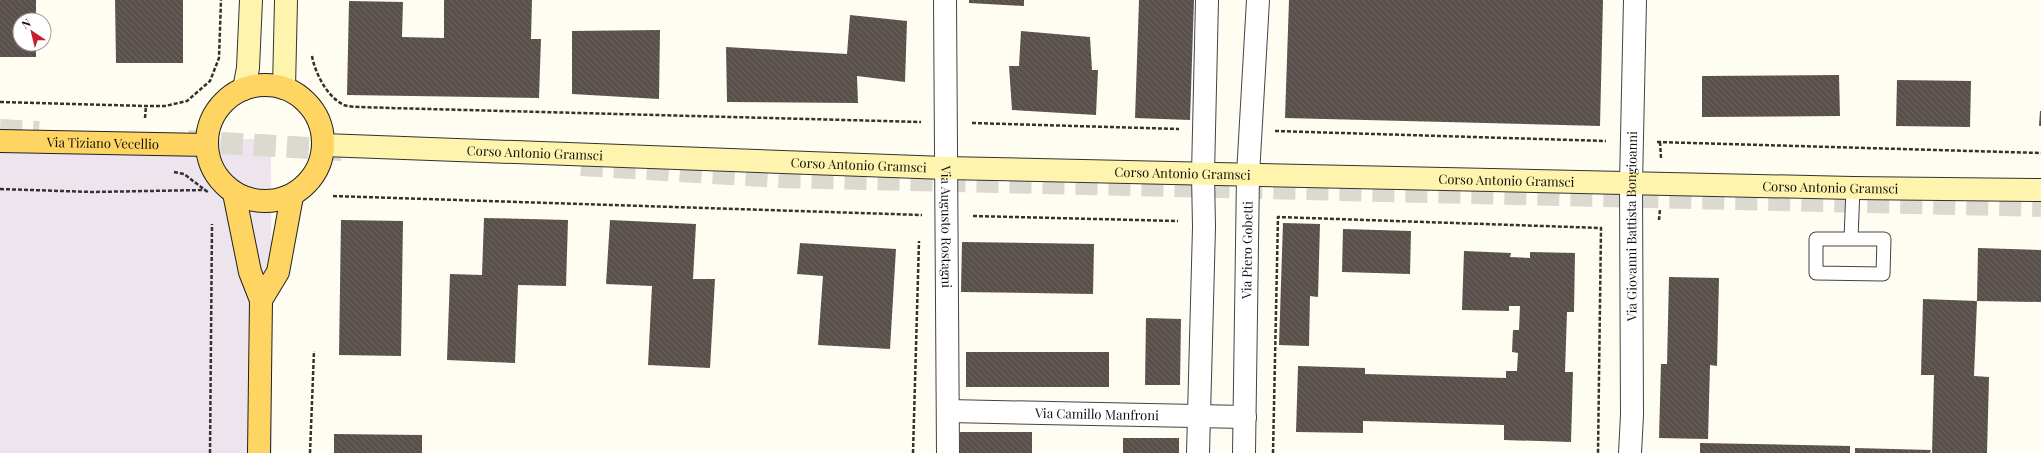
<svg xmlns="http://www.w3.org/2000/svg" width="2041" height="453" font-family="'Playfair Display',serif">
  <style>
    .industrial { fill: #ede4ee }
    .building { fill: url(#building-back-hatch) }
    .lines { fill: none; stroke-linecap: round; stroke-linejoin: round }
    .highway-tunnel { stroke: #dbd9d0; stroke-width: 22; stroke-dasharray: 22 11; stroke-linecap: butt }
    .lane-casing { stroke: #434343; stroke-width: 15 }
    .street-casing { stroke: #434343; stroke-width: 24 }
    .secondary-casing { stroke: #323232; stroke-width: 24 }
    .primary-casing { stroke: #212121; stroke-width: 24 }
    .path { stroke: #323232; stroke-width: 2.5; stroke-dasharray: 4 2; stroke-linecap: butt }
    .lane { stroke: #fff; stroke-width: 13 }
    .street { stroke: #fff; stroke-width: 22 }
    .secondary { stroke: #fff4ad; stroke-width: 22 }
    .primary { stroke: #fed563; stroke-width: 22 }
    .labels { text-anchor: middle; stroke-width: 4; stroke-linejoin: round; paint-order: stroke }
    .street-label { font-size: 13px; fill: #101010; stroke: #fff }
  </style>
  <defs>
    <pattern id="building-back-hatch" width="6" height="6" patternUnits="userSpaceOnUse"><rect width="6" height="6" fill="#59504b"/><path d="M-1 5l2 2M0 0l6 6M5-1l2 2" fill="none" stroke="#6c6561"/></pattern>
  </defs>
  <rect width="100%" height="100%" fill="#fffcf2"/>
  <path class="industrial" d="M271 139 272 453H0V140Z"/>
  <g class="building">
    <path d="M0 0H36V20H20V44H36V57H0Z"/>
    <path d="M115 0H183V63H116Z"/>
    <path d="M444 0H532L531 39H541L539 98 347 95 349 1 403 2 402 37 444 38Z"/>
    <path d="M969 0H1024V6L969 3Z"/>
    <path d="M1139 0H1194L1190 120 1135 118Z"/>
    <path d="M1289 0H1603L1600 126 1285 118Z"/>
    <path d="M850 15 907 21 905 82 857 76 858 103 727 102 726 47 847 54Z"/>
    <path d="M660 30 659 99 572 94V31Z"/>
    <path d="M1021 31 1090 37 1092 70H1098L1096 115 1012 110 1009 66H1019Z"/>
    <path d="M1839 75 1840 116 1702 117V76Z"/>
    <path d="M1897 80 1971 81 1970 127 1896 126Z"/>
    <path d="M2040 111H2041V126H2039Z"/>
    <path d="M484 218 568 220 566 286 518 285 515 363 447 360 450 274 482 275Z"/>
    <path d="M341 220 403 221 401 356 339 355Z"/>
    <path d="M610 220 696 224 693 279H715L710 368 648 365 652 286 606 284Z"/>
    <path d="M1283 223 1320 224 1318 297 1310 296 1309 346 1279 345Z"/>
    <path d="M1343 229 1411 231 1410 274 1342 272Z"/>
    <path d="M962 242 1094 244 1093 294 961 292Z"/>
    <path d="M800 243 896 249 890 349 818 345 823 276 797 274Z"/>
    <path d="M1978 248 2041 250V302L1977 301Z"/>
    <path d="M1464 251 1511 253 1510 257 1530 258V252L1575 253 1574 312H1567L1565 372H1573L1571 442 1504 440V425L1363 421V433L1296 432 1298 366 1365 368V374L1506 378V371H1517L1518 353 1512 352 1513 330H1519L1520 306H1509V311L1462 310Z"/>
    <path d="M1669 277 1719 278 1717 366 1710 365 1708 439 1659 438 1661 364H1667Z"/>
    <path d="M1923 299 1977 301 1974 376 1989 377 1987 453H1932L1934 375H1921Z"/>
    <path d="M1146 318 1181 319 1180 385H1145Z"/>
    <rect x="966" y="352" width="143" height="35"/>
    <rect x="960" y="432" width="72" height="21"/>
    <path d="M334 434 422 435V453H334Z"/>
    <rect x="1123" y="438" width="56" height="15"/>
    <path d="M1700 443 1850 446V453H1700Z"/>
    <path d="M1855 448 1931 450 1930 453H1855Z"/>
  </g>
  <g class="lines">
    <g class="highway-tunnel">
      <path d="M0 130 39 132"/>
      <path d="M188 141 343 150"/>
      <path d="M581 165 779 177 2041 206"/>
    </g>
    <defs>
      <path id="lane" d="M1851 239H1816V273L1883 274 1884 239H1851L1853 188"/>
      <g id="street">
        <path id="s1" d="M945 0 948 453"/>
        <path id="s2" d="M948 411 1245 417"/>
        <path d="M1198 453 1204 227 1203 174 1207 0"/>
        <path id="s3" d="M1244 453 1248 175 1258 0"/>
        <path id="s4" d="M1630 453 1632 415 1631 183 1635 0"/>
      </g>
      <g id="secondary">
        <path d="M284 88 286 0"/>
        <path d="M244 89 248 68 251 0"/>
        <path id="s5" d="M324 145 945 168 1853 188 2041 190"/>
      </g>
      <g id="primary">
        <circle cx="265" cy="143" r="58"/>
        <path id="s6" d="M0 141 207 145"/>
        <path d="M234 193 250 272 261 300 259 453"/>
        <path d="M261 300 278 272 292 196"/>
      </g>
    </defs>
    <use href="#lane" class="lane-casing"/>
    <use href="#street" class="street-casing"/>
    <use href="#secondary" class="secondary-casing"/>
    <use href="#primary" class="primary-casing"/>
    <g class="path">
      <path d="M312 56C315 73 327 97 344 105 351 108 380 107 390 108L921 122"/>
      <path d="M0 102 146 106H165L187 101 210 81 219 58 221 0"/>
      <path d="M145 118 146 106"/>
      <path d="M972 123 1179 129"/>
      <path d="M1275 131 1606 141"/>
      <path d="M1657 142 2041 153"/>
      <path d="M1660 142 1661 158"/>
      <path d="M174 172 184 174 209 193"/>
      <path d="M0 189 92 192 205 190"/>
      <path d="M333 196 922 215"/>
      <path d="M973 216 1178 221"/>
      <path d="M1659 220 1660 209"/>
      <path d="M210 453 212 224"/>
      <path d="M310 453 314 351"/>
      <path d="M913 453 919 241"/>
      <path d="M1273 453 1278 217 1601 228 1598 453"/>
    </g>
    <use href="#lane" class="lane"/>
    <use href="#street" class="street"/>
    <use href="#secondary" class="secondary"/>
    <use href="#primary" class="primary"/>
  </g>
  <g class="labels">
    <g class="street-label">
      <text dy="5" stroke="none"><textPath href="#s6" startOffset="103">Via Tiziano Vecellio</textPath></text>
      <text dy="5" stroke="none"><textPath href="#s5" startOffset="211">Corso Antonio Gramsci</textPath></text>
      <text dy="5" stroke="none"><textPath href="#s5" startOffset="535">Corso Antonio Gramsci</textPath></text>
      <text dy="5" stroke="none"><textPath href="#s5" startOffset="859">Corso Antonio Gramsci</textPath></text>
      <text dy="5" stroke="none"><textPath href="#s5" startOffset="1183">Corso Antonio Gramsci</textPath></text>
      <text dy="5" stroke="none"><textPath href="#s5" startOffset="1507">Corso Antonio Gramsci</textPath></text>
      <text dy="5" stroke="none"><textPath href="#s1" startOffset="227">Via Augusto Rostagni</textPath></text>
      <text dy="5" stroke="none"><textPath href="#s4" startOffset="227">Via Giovanni Battista Bongioanni</textPath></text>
      <text dy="5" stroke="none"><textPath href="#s3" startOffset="203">Via Piero Gobetti</textPath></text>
      <text dy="5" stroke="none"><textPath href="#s2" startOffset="149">Via Camillo Manfroni</textPath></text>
    </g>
  </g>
  <g transform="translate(32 32) rotate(325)"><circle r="19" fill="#ffffff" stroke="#9f9f9f"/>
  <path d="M0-3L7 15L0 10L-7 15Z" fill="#c7202b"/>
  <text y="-6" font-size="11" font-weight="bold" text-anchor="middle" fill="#101010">N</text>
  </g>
</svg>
